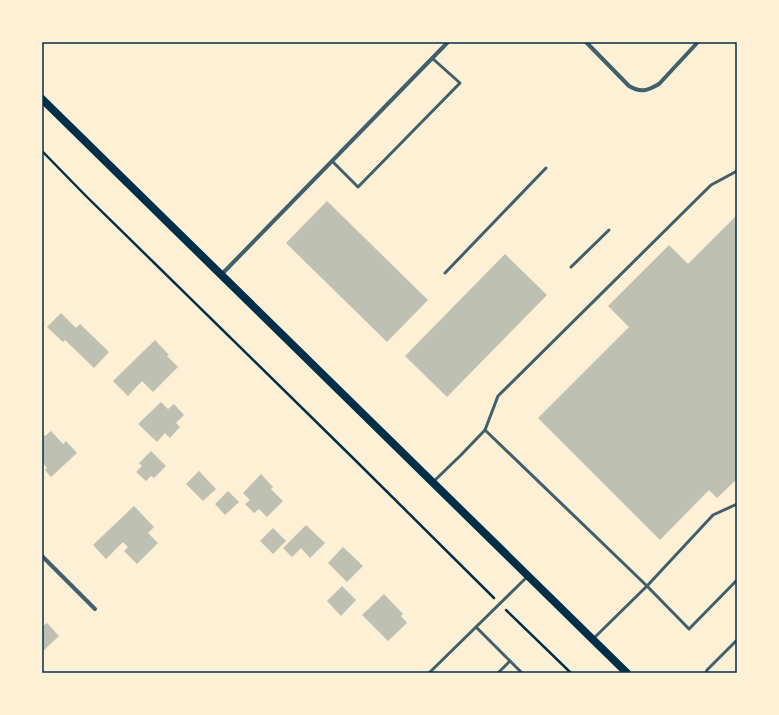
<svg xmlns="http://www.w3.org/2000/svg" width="779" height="715" font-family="'Noto Sans',sans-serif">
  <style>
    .building { fill: #bec0b2 }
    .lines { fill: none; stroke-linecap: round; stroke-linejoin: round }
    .path { stroke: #003049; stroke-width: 2.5 }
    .service { stroke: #3f606c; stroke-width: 3 }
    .minor { stroke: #3f606c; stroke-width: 4 }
    .secondary { stroke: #003049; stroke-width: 8 }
    .neatline { fill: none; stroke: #003049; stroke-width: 1.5 }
  </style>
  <rect width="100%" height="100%" fill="#fdf0d5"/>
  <g class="building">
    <path d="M327 201 428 300 387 342 286 243Z"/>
    <path d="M737 215V479L717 498 709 490 660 540 538 418 629 327 608 306 669 245 688 264Z"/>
    <path d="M505 254 547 295 447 397 405 356Z"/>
    <path d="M61 313 76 328 80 324 109 352 94 368 65 340 63 342 47 327Z"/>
    <path d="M155 340 169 355 167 356 178 367 153 392 142 381 128 396 113 381Z"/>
    <path d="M161 402 168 409 174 404 184 415 176 423 180 427 170 438 165 433 157 442 138 424Z"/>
    <path d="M51 431 63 444 66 441 77 453 51 477 45 470 47 468 42 462V433L45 436Z"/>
    <path d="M151 451 166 466 154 478 151 476 146 481 136 472 142 466 139 463Z"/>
    <path d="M199 471 216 489 203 501 186 484Z"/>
    <path d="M261 474 273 487 271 489 283 501 267 517 259 509 254 513 245 504 250 500 243 493Z"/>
    <path d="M228 491 239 502 225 515 215 504Z"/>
    <path d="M134 506 154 527 148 533 158 543 137 564 124 551 128 547 123 542 106 559 93 545Z"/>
    <path d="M306 525 325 543 310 558 301 548 292 557 283 548Z"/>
    <path d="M273 528 286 541 273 554 260 541Z"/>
    <path d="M343 547 363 566 347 582 328 563Z"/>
    <path d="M342 586 356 600 341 616 327 601Z"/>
    <path d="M384 594 403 614 401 616 407 623 388 641 362 615Z"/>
    <path d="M47 623 59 636 42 652V627Z"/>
  </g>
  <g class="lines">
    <g class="path">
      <path d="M42 151 86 196 354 459 494 598"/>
      <path d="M506 610 571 673"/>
    </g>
    <g class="service">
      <path d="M332 161 358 187 460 83 432 58"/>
      <path d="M571 267 609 230"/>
      <path d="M445 273 546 168"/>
      <path d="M485 430 498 396 711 185 737 171"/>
      <path d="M433 482 461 455 485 430 647 586 689 629 737 580"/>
      <path d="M594 638 647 586 713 515 737 504"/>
      <path d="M429 673 476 627"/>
      <path d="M498 673 510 661"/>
      <path d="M522 673 476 627 527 577"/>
      <path d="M706 673 707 670 737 640"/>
    </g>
    <g class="minor">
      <path d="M586 42 629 86C641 93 647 91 659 84L698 42"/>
      <path d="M221 275 448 42"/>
      <path d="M42 556 95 609"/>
    </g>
    <path class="secondary" d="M42 99 627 673"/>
  </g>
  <rect width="779" height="715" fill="none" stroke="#fdf0d5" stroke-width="86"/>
  <rect x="43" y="43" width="693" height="629" class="neatline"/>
</svg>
